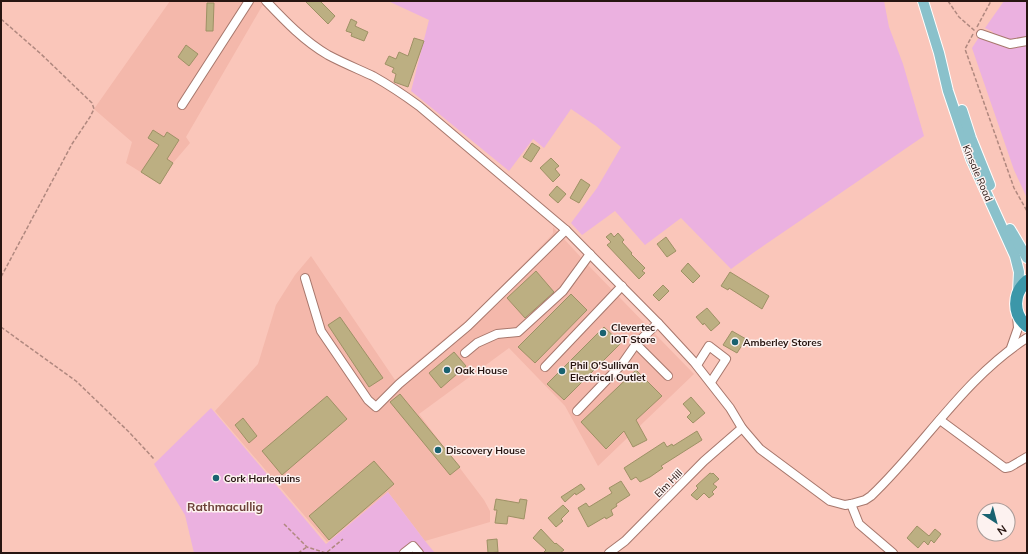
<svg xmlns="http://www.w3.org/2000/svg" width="1028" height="554" font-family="Mulish,sans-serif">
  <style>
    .built { fill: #f4b8ab }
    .green { fill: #ebb1e0 }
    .building { fill: #bcaf82; stroke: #9e9165 }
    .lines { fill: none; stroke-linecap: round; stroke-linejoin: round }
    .minor-casing { stroke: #a7776c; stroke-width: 10 }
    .major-casing { stroke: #fff; stroke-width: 12 }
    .highway-casing { stroke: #fff; stroke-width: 14 }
    .path { stroke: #b0887f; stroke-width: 1.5; stroke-dasharray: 4 2; stroke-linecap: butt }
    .minor { stroke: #fff; stroke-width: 8 }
    .major { stroke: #8ac1cb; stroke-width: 10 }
    .highway { stroke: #3c97a9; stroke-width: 12 }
    .poi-dot { fill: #196270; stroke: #fdf2f0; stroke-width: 1.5 }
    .labels { text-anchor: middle; stroke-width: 3; stroke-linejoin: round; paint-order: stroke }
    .street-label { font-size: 10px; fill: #271511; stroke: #fdf2f0 }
    .poi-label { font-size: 10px; font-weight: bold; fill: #271511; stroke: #fdf2f0; text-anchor: start }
    .quarter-label { font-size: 12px; font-weight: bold; fill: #6d4239; stroke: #fdf2f0 }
  </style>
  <rect width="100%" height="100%" fill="#fac6ba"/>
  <g class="built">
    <path d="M170 1H265L186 137 190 143 173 163 160 184 126 163 132 142 94 109Z"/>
    <path d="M553 227 588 265 694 374 598 466 565 406 509 348 419 414 484 500 490 511V522L425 541 388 492 327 542 215 411 258 364 276 305 295 275 311 256 395 380 475 313 550 237 553 233Z"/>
  </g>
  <g class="green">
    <path d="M388 1H884L889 27 903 64 924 136 753 253 731 269 681 218 645 245 615 211 582 235 571 223 597 188 621 147 596 126 571 109 544 148 533 139 509 171 411 91 429 20Z"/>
    <path d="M1004 1H1027V39L1011 41 992 34 993 32 985 28Z"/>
    <path d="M979 37C995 46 1009 44 1027 43V198L1014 170 972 48Z"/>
    <path d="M211 408 326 544 388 492 425 541 435 553H194L185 515 154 464Z"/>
  </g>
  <g class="building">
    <path d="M305 1H320L335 16 328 24Z"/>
    <path d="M207 3H214L213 31H206Z"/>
    <path d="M351 19 357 22 355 26 368 32 364 41 351 36 352 33 346 31Z"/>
    <path d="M414 38 424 41 408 87 394 82 396 74 392 72 394 68 385 64 389 56 396 59 399 52 408 56Z"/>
    <path d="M186 45 198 54 189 66 178 57Z"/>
    <path d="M153 130 164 137 167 132 179 140 167 159 173 163 160 184 141 172 159 145 148 138Z"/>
    <path d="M532 143 540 148 531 162 523 157Z"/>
    <path d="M551 158 559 166 555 169 560 175 553 182 540 168Z"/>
    <path d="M581 179 590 185 579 203 570 198Z"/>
    <path d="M557 186 566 194 558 203 549 195Z"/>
    <path d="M611 233 614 237 618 233 624 240 622 242 632 253 631 254 645 268 642 271 645 273 639 279 607 245 611 242 606 237Z"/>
    <path d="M666 237 676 251 667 257 657 244Z"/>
    <path d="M688 263 700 276 693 283 681 271Z"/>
    <path d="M536 271 554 292 525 318 507 298Z"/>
    <path d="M730 272 769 296 762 309 729 288 728 290 721 286Z"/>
    <path d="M663 285 669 291 659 301 653 295Z"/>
    <path d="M571 294 587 310 535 363 518 347Z"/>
    <path d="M707 308 720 323 711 331 704 323 703 325 696 317Z"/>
    <path d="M340 317 383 378 369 387 328 325Z"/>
    <path d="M604 327 621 343 564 400 547 384Z"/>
    <path d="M732 331 746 339 737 353 723 345Z"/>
    <path d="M454 352 466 366 441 388 429 373Z"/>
    <path d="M636 370 662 396 636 420 647 440 633 447 624 431 606 449 581 422Z"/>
    <path d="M400 394 460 467 450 475 390 402Z"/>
    <path d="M327 396 347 419 282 475 262 451Z"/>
    <path d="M691 397 705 413 693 423 687 417 691 413 683 404Z"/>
    <path d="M243 418 257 436 249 443 235 425Z"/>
    <path d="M697 431 702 440 661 466 663 468 650 477 640 482 636 477 631 480 624 468 664 442 667 447 672 444 673 446Z"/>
    <path d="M374 461 394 484 329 540 309 516Z"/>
    <path d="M710 473 712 474 713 473 719 479 713 484 717 487 712 492 714 494 709 498 704 493 697 500 691 495 698 488 696 486Z"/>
    <path d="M621 481 630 495 616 504 617 506 611 510 613 515 606 519 605 517 588 527 578 508 586 503 589 507 612 493 609 488Z"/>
    <path d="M581 484 585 489 576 495 575 493 565 502 561 497Z"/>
    <path d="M496 499 519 503 520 499 527 500 524 519 508 516 507 524 495 523 497 510H494Z"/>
    <path d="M563 505 569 511 561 519 563 521 556 527 548 518Z"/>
    <path d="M917 526 929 536 935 529 941 534 934 543 931 540 928 545 924 541 918 548 907 538Z"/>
    <path d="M541 529 555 544 556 543 564 550 560 553H543L546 550 533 538Z"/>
    <path d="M497 539 498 552 488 553 487 540Z"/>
  </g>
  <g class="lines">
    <defs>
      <g id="minor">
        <path d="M266 1C285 21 304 41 328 55 343 63 358 69 373 76 389 85 404 95 419 106L566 230 658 323 694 362 730 408 742 428 760 449 830 501 845 505 851 504 865 500 871 496C924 446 964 378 1027 338"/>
        <path d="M981 34 1010 44 1027 41"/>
        <path d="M182 105 249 1"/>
        <path d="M305 278 321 331 368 400 376 407 399 384 468 326 566 230"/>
        <path d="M658 323 636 344 668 376"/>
        <path d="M1011 348 1018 328 1017 316"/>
        <path d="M465 353 477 343 497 334 518 332 563 291 590 254"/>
        <path d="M697 365 709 346 726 359 711 382"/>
        <path d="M545 367 622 286"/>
        <path d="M577 411 622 364 636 344"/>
        <path d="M940 420 1005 468 1010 467 1027 457"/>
        <path d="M851 504 859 524 893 553"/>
        <path d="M404 553 413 546 419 553"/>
        <path d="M609 553 625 541 704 461 742 428"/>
      </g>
      <g id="major">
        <path d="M923 1 939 53 948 91 971 159 1015 256 1019 272 1018 292"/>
        <path d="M962 110 971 138 990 185"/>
        <path d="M1010 229 1027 258"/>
      </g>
      <path id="highway" d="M1027 281C1013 293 1012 314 1027 326"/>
    </defs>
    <use href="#minor" class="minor-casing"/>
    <use href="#major" class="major-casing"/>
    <use href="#highway" class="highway-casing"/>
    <g class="path">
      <path d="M948 1 959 17 975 31"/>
      <path d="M1 19 41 54 92 103 94 109 90 117 72 144 1 277"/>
      <path d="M977 27 991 1"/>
      <path d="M973 34 965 49 1014 188 1027 211"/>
      <path d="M1 327 76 381 129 432 154 459"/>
      <path d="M284 524 307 547 326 553 343 539"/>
      <path d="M298 553 307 547"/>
    </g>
    <use href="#minor" class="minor"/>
    <use href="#major" class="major"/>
    <use href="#highway" class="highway"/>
  </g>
  <g class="poi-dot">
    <circle cx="603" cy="333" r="4"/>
    <circle cx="735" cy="342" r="4"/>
    <circle cx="447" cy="370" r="4"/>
    <circle cx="562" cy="371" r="4"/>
    <circle cx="438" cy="450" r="4"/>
    <circle cx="216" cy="478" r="4"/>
  </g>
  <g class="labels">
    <g class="street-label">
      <text transform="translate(978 173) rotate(67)" y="4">Kinsale Road</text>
      <text transform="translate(668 483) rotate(-45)" y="4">Elm Hill</text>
    </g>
    <g class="poi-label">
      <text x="611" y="331">Clevertec<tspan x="611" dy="12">IOT Store</tspan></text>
      <text x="743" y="346">Amberley Stores</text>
      <text x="570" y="369">Phil O'Sullivan<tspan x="570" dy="12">Electrical Outlet</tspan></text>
      <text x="455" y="374">Oak House</text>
      <text x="446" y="454">Discovery House</text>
      <text x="224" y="482">Cork Harlequins</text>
    </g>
    <g class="quarter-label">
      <text x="225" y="511">Rathmacullig</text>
    </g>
  </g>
  <rect width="1028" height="554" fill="none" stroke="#271511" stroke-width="4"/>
  <g transform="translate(996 522) rotate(144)"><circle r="19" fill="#fdf2f0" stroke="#a79a97"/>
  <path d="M0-3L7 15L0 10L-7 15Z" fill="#196270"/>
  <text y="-6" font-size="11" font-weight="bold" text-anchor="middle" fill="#271511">N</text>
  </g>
</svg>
